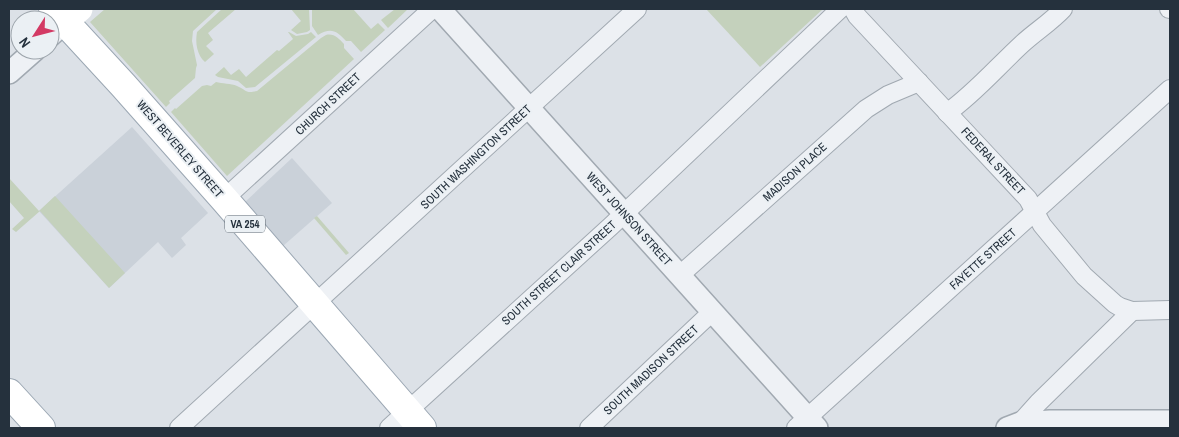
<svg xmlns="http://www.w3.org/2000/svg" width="1179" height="437" font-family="'Archivo Narrow',sans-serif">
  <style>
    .built { fill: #cad1d9 }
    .green { fill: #c4d1bc }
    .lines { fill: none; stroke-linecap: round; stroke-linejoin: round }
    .minor-casing { stroke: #a1a9b1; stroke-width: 20 }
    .tertiary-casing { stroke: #a1a9b1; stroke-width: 24 }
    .primary-casing { stroke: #9ba7b3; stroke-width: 30 }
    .minor { stroke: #eef1f5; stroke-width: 18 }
    .tertiary { stroke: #eef1f5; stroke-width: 21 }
    .secondary { stroke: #fff; stroke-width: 25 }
    .primary { stroke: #fff; stroke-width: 28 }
    .labels { text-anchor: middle; stroke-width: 4; stroke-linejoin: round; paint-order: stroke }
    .shield { fill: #ebf0f4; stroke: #606a74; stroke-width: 1 }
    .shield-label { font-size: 11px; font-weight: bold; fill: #25313d }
    .street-label { font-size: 12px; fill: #25313d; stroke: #ebf0f4 }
  </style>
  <rect width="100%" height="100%" fill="#dce1e7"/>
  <g class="built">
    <path d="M132 127 208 213 181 238 186 245 172 258 158 242 109 288 39 211Z"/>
    <path d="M292 158 332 203 283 246 245 202Z"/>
  </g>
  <g class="green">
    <path d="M105 9H217L193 31 192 41 197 65 196 68 195 78 169 101 170 103 166 107 90 22Z"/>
    <path d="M222 9H236L208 33 213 40 206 46 214 54 205 62C197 55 195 43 197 32Z"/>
    <path d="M291 9H309L310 30 307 32 297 34 291 30 301 21Z"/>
    <path d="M312 9H353L371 29 378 23 385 30 361 52 351 41H346C337 31 331 27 318 35L312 26Z"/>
    <path d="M395 9H408L388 28 381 20Z"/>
    <path d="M706 9H823L760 67Z"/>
    <path d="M311 32 316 37 255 87 246 88 238 81 218 77 215 75 224 67 231 75 239 69 246 77 277 50 279 51 293 39 288 32H289L296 36 308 34Z"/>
    <path d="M326 35C334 33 339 39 344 44V48L354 59 227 176 171 112 175 108 176 109 202 86 207 85 211 86 216 82C222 84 231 83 237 86 247 90 245 94 257 91L321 38Z"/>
    <path d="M9 178 39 211 55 196 125 273 109 288 40 211 16 232 12 229 24 218 9 201Z"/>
    <path d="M317 216 349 253 346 255 314 218Z"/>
  </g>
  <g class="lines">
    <defs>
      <g id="minor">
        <path d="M853 9 857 16 1028 199 1042 225 1084 276 1115 304 1120 307 1132 311 1170 310"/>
        <path d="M1169 9H1170"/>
        <path d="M947 113C975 93 997 67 1022 44 1035 32 1051 22 1063 9"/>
        <path d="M224 199 432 9"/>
        <path d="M680 275 866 109 888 95 919 82"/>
        <path d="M1020 423 1038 403 1132 311"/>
        <path d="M179 428 637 9"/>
        <path d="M389 428 611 226 840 9"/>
        <path d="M589 428 712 312"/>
        <path d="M796 428 1170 89"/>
      </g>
      <g id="tertiary">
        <path d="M440 9 817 428"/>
        <path d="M50 36 65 22"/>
        <path d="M9 73 35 50"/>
        <path d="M1007 428 1020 423 1050 421H1170"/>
      </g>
      <g id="primary">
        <path d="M53 9 123 85 224 199 422 428"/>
        <path d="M9 393 41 428"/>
      </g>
    </defs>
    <use href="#minor" class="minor-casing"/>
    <use href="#tertiary" class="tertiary-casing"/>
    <use href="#primary" class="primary-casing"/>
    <use href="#minor" class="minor"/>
    <use href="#tertiary" class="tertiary"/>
    <path class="secondary" d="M65 22 80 9"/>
    <use href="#primary" class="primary"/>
  </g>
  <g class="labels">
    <rect class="shield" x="225" y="215.5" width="40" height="17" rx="4"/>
    <g class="shield-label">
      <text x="245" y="228">VA 254</text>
    </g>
    <g class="street-label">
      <text transform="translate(328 104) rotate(-43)" y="4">CHURCH STREET</text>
      <text transform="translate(180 149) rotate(49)" y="4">WEST BEVERLEY STREET</text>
      <text transform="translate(476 157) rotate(-43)" y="4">SOUTH WASHINGTON STREET</text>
      <text transform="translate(993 161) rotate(47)" y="4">FEDERAL STREET</text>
      <text transform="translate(795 172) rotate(-42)" y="4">MADISON PLACE</text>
      <text transform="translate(629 219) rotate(48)" y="4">WEST JOHNSON STREET</text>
      <text transform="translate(983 259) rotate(-42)" y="4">FAYETTE STREET</text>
      <text transform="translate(559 273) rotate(-42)" y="4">SOUTH STREET CLAIR STREET</text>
      <text transform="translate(651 370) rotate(-43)" y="4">SOUTH MADISON STREET</text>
    </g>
  </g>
  <rect width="1179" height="437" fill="none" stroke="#25313d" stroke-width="20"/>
  <g transform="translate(35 35) rotate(234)"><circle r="24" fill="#ebf0f4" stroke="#9ca4ab"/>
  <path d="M0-4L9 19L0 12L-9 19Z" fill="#d33a64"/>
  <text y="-8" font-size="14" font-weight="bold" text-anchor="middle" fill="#25313d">N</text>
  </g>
</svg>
